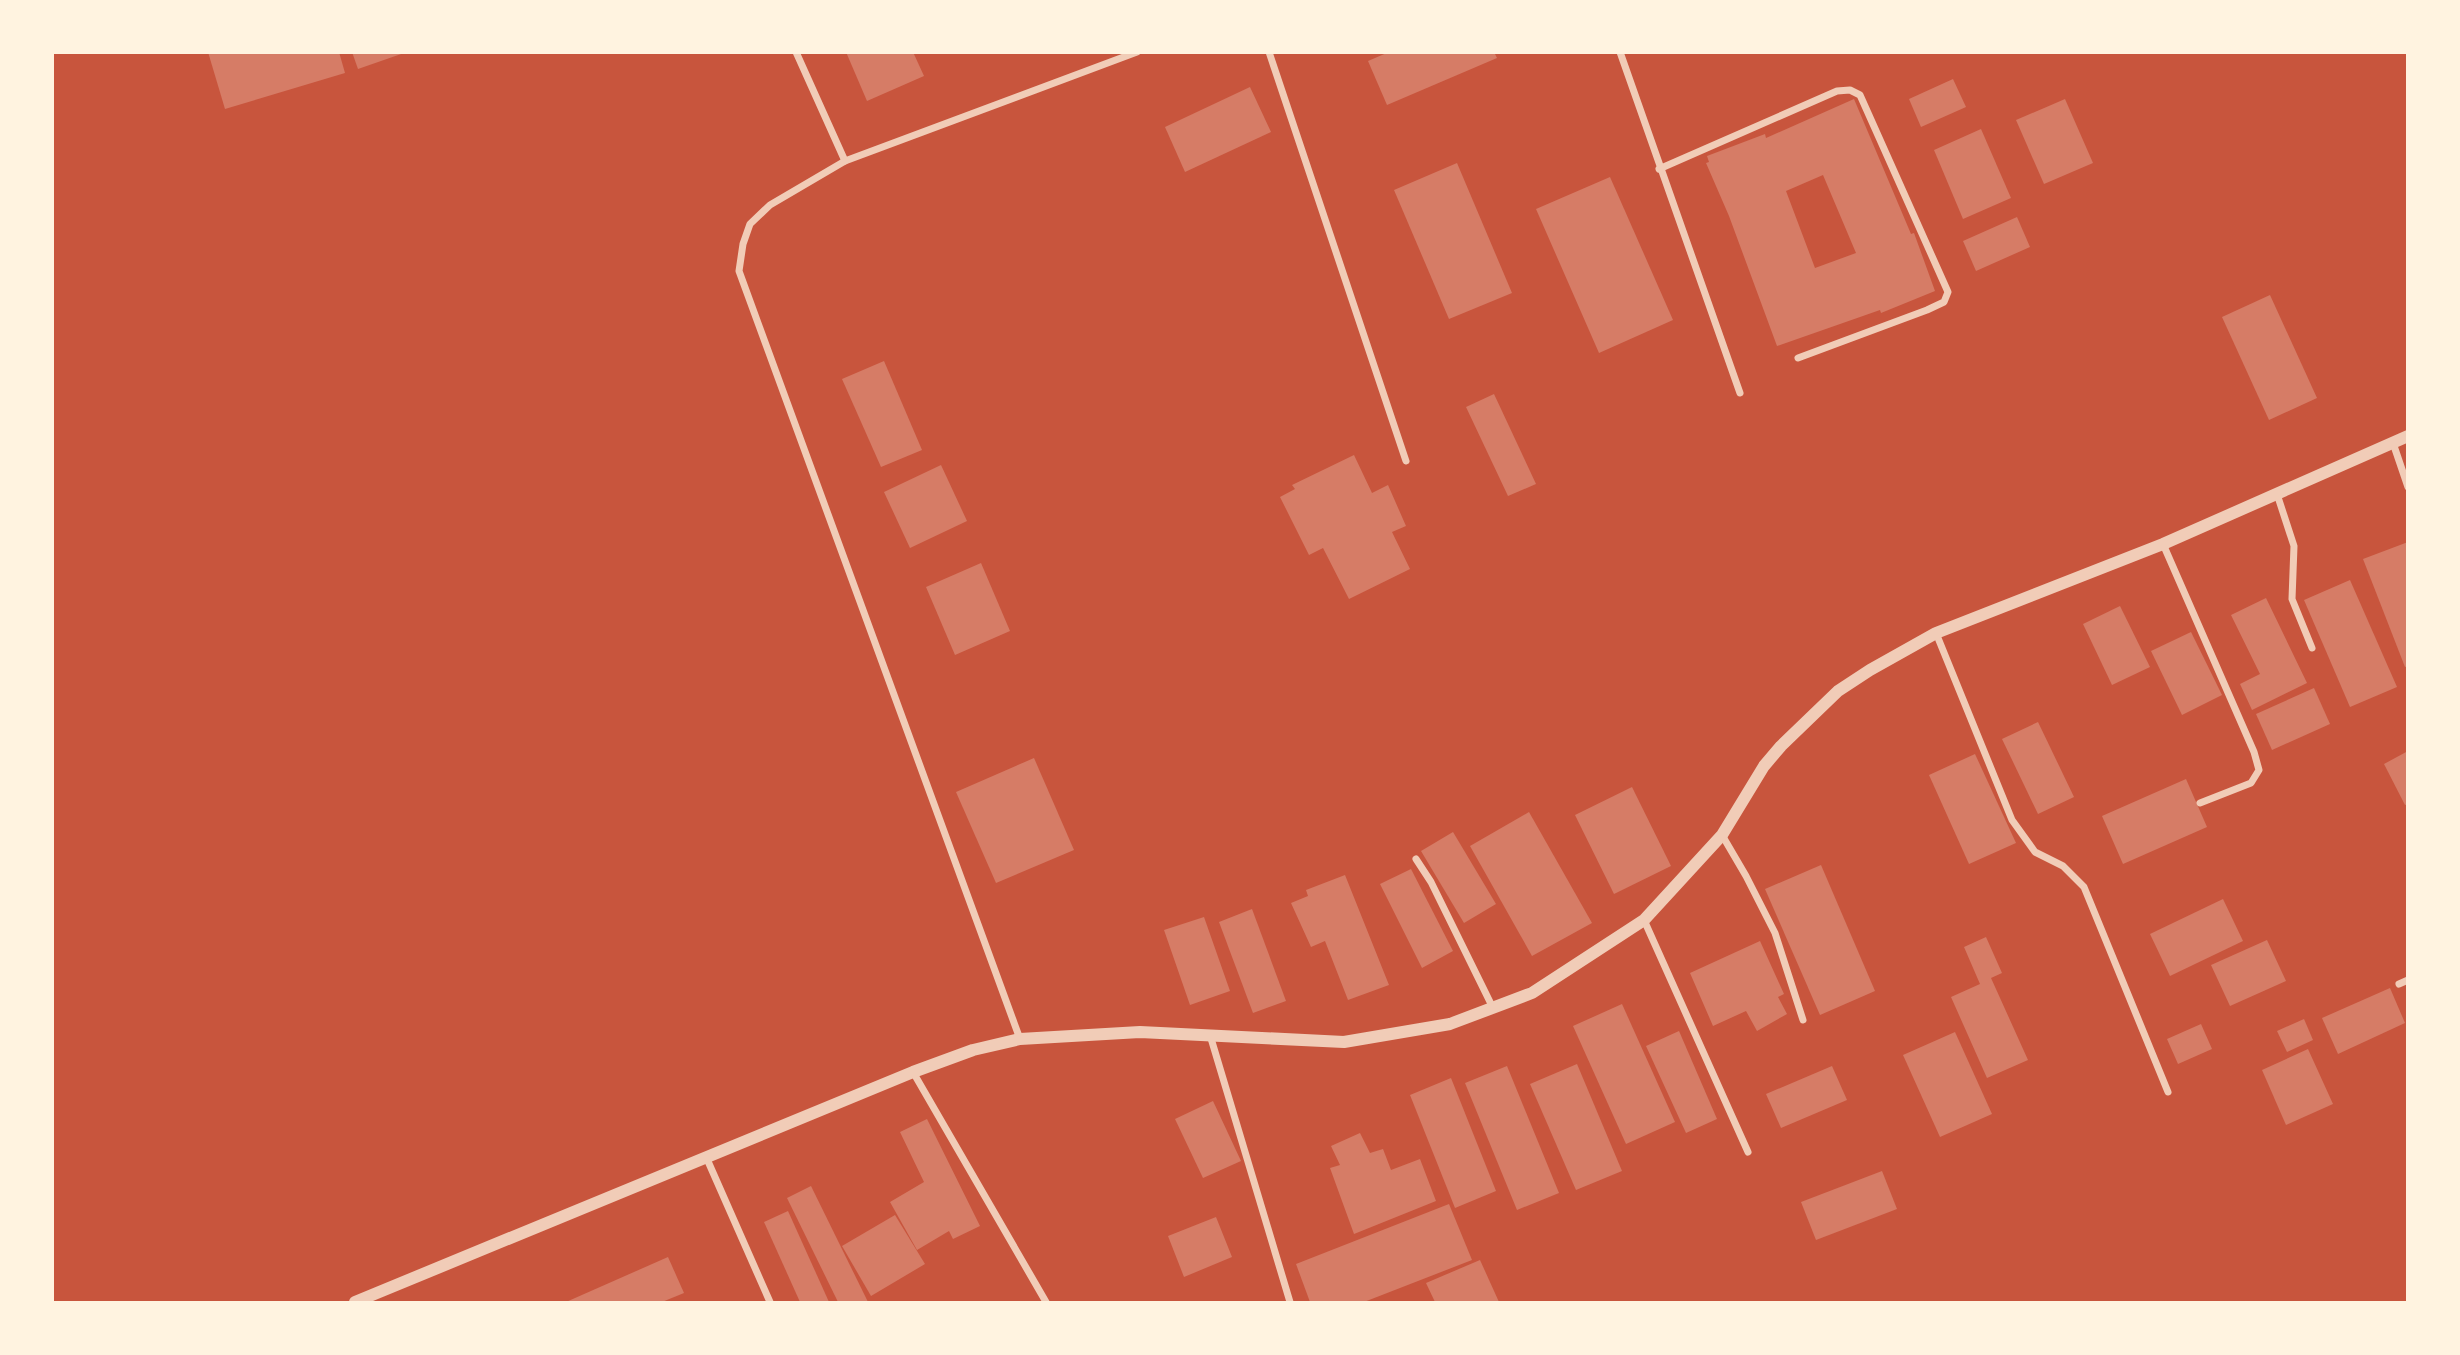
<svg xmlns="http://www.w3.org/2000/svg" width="2460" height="1355" font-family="Helvetica,sans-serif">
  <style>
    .building { fill: #d67c66; fill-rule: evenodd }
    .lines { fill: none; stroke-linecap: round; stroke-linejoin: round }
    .minor { stroke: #f1ccb7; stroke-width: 7 }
    .tertiary { stroke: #f1ccb7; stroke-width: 12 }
  </style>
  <rect width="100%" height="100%" fill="#c8553d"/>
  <g class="building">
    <path d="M208 52H339L345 73 225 109Z"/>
    <path d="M352 52H404V53L358 69Z"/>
    <path d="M846 52H913L924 76 867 101Z"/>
    <path d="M1389 52H1494L1497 58 1387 105 1368 61Z"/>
    <path d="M1953 79 1966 107 1921 127 1909 99Z"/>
    <path d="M1250 87 1271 132 1185 172 1165 127Z"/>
    <path d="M1854 99 1911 234 1914 233 1935 291 1881 313 1880 310 1777 346 1729 216 1706 163 1709 162 1707 156 1765 134 1766 138ZM1823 175 1856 253 1815 268 1786 191Z"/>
    <path d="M2065 99 2093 163 2044 184 2016 120Z"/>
    <path d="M1981 129 2011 198 1963 219 1934 150Z"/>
    <path d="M1457 163 1512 293 1449 319 1394 190Z"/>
    <path d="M1610 177 1673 320 1599 353 1536 209Z"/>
    <path d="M2017 217 2030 247 1976 271 1963 241Z"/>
    <path d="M2270 295 2317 398 2269 420 2222 317Z"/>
    <path d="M884 361 922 450 881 467 842 379Z"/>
    <path d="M1494 394 1536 484 1508 496 1466 407Z"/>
    <path d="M1354 455 1372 493 1388 485 1406 526 1392 532 1410 569 1349 599 1323 548 1309 555 1280 497 1295 489 1292 485Z"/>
    <path d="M941 465 967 521 910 548 884 492Z"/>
    <path d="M2408 542V666L2405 667 2363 559Z"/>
    <path d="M981 563 1010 631 955 655 926 587Z"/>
    <path d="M2350 580 2397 687 2350 707 2304 600Z"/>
    <path d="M2266 598 2307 683 2252 710 2240 684 2260 674 2231 615Z"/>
    <path d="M2120 606 2150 667 2112 685 2083 624Z"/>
    <path d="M2191 632 2222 695 2182 715 2151 651Z"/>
    <path d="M2314 688 2330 724 2272 750 2256 714Z"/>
    <path d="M2038 722 2074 797 2038 814 2002 739Z"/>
    <path d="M2408 751V804L2405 805 2384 764Z"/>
    <path d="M1975 754 2016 843 1969 864 1929 775Z"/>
    <path d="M1034 758 1074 850 996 883 956 792Z"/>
    <path d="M2186 779 2207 827 2123 864 2102 816Z"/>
    <path d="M1632 787 1671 866 1614 894 1575 815Z"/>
    <path d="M1529 812 1592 923 1532 956 1470 846Z"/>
    <path d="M1453 832 1496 904 1464 923 1421 851Z"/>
    <path d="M1821 865 1875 991 1820 1015 1765 889Z"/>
    <path d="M1411 869 1453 951 1422 968 1380 884Z"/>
    <path d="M1345 875 1389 985 1348 1000 1325 941 1311 947 1291 903 1308 896 1306 890Z"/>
    <path d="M2223 899 2243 941 2170 976 2150 934Z"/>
    <path d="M1252 909 1286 1001 1253 1013 1219 922Z"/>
    <path d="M1204 917 1230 991 1190 1005 1164 930Z"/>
    <path d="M1986 937 2002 973 1991 978 2028 1060 1987 1078 1951 997 1980 984 1964 947Z"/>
    <path d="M2267 940 2286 981 2230 1006 2211 965Z"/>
    <path d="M1760 941 1784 994 1778 997 1787 1014 1757 1031 1746 1011 1713 1026 1690 973Z"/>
    <path d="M2390 988 2405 1023 2338 1054 2322 1018Z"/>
    <path d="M1622 1004 1675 1122 1626 1144 1573 1026Z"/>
    <path d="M2304 1019 2313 1040 2287 1052 2277 1031Z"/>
    <path d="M2201 1024 2212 1049 2178 1064 2167 1039Z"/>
    <path d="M1679 1031 1717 1119 1686 1133 1646 1046Z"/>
    <path d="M1955 1032 1992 1114 1940 1137 1903 1055Z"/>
    <path d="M2308 1049 2333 1104 2286 1125 2262 1070Z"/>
    <path d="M1577 1064 1622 1171 1576 1190 1530 1084Z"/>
    <path d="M1507 1066 1559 1193 1517 1210 1465 1083Z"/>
    <path d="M1832 1066 1847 1100 1781 1128 1766 1094Z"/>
    <path d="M1451 1078 1496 1191 1455 1208 1410 1095Z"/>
    <path d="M1213 1101 1241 1161 1203 1178 1175 1119Z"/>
    <path d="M927 1119 980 1226 953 1239 949 1231 917 1250 890 1202 924 1182 900 1132Z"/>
    <path d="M1360 1133 1370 1153 1383 1149 1391 1170 1420 1159 1436 1201 1354 1234 1330 1168 1340 1165 1331 1146Z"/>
    <path d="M1882 1171 1897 1209 1816 1240 1801 1202Z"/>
    <path d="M811 1186 868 1302H838L787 1198Z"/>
    <path d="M1449 1204 1472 1260 1364 1302H1310L1296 1264Z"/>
    <path d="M788 1211 829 1302H800L764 1222Z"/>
    <path d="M895 1215 925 1264 871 1296 842 1246Z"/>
    <path d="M1216 1217 1232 1257 1184 1277 1168 1236Z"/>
    <path d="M668 1257 684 1293 662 1302H566Z"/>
    <path d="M1480 1260 1499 1302H1435L1426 1283Z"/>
  </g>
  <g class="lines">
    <g class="minor">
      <path d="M796 52 845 161"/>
      <path d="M1269 52 1406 461"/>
      <path d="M1620 52 1740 393"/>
      <path d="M1659 169 1837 91 1850 90 1860 95 1948 292 1944 302 1927 310 1798 358"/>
      <path d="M2393 443 2408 487"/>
      <path d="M2277 494 2294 546 2292 599 2312 648"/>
      <path d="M2163 544 2254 752 2259 770 2251 783 2200 803"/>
      <path d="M1936 633 2012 820 2035 852 2063 866 2084 887 2168 1092"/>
      <path d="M1722 835 1746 876 1775 933 1803 1020"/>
      <path d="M1416 859 1431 882 1493 1008"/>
      <path d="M1644 920 1748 1152"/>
      <path d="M2399 984 2408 980"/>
      <path d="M1210 1035 1290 1302"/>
      <path d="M1020 1039 739 271 743 244 750 224 770 205 845 161 1137 52"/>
      <path d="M913 1072 1046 1302"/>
      <path d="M707 1159 770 1302"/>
    </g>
    <path class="tertiary" d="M355 1302 913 1072 973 1050 1020 1039 1140 1032 1344 1042 1450 1024 1532 993 1644 920 1722 835 1764 766 1781 746 1838 691 1870 670 1936 633 2163 544 2408 436"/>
  </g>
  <rect width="2460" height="1355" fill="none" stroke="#fff3e0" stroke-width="108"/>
</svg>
